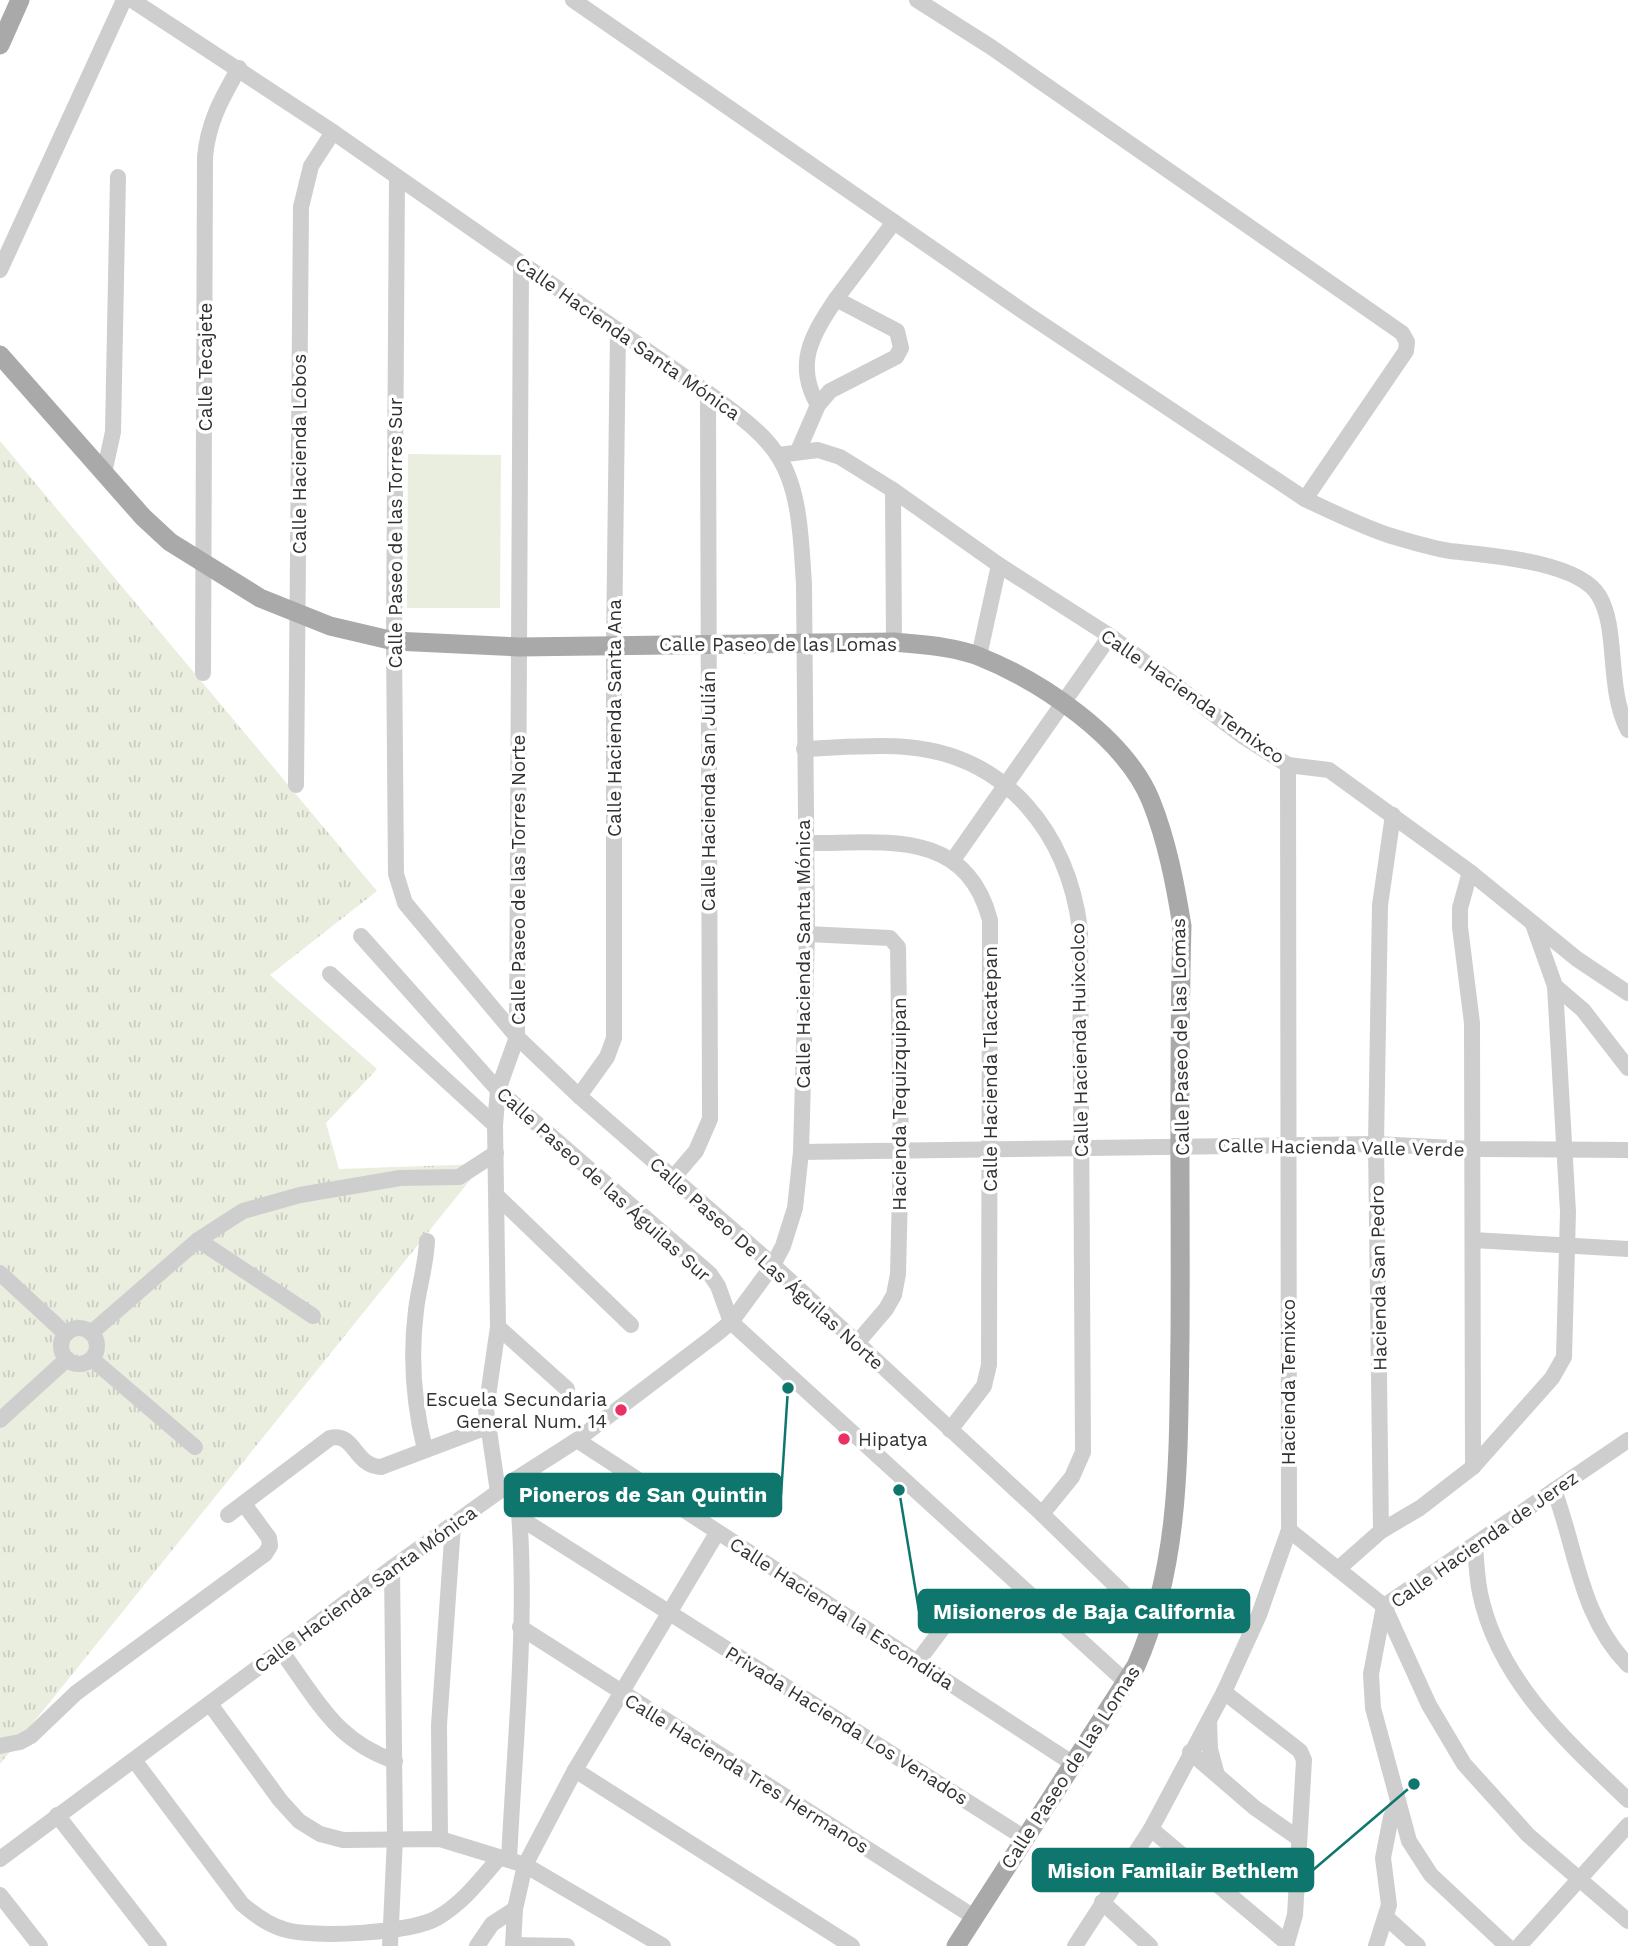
<svg xmlns="http://www.w3.org/2000/svg" width="1628" height="1946" font-family="'Work Sans',sans-serif">
  <style>
    .grass { fill: url(#grass-tufts) }
    .pitch { fill: #eaeedf }
    .lines { fill: none; stroke-linecap: round; stroke-linejoin: round }
    .minor { stroke: #cecece; stroke-width: 16 }
    .major { stroke: #a9a9a9; stroke-width: 19 }
    .poi-dot { fill: #eb3063; stroke: #fff; stroke-width: 2.5 }
    .labels { text-anchor: middle; stroke-width: 7; stroke-linejoin: round; paint-order: stroke }
    .street-label { font-size: 19px; fill: #313131; stroke: #fff }
    .poi-label { font-size: 19px; fill: #313131; stroke: #fff; text-anchor: end }
    .leader { fill: none; stroke: #0f766e; stroke-width: 2.5 }
    .callout-dot { fill: #0f766e; stroke: #fff; stroke-width: 2.5 }
    .callout { fill: #0f766e; stroke: #0f766e; stroke-width: 2.5 }
    .callout-label { font-size: 21px; text-anchor: middle; font-weight: bold; fill: #fff }
  </style>
  <defs>
    <pattern id="grass-tufts" width="24" height="20" patternUnits="userSpaceOnUse" patternTransform="scale(1.75)"><rect width="24" height="20" fill="#eaeedf"/><path d="M3 7l-1-3M5 7V3M7 7l1-3M15 17l-1-3M17 17v-4M19 17l1-3" fill="none" stroke="#c9cdc0"/></pattern>
  </defs>
  <rect width="100%" height="100%" fill="#fff"/>
  <path class="grass" d="M0 441 377 891 270 975 377 1069 326 1123 339 1169 483 1164 0 1764Z"/>
  <path class="pitch" d="M408 454 501 455 500 608H407Z"/>
  <g class="lines">
    <g class="minor">
      <path d="M573 0 1027 314 1305 499C1332 512 1359 525 1388 535 1408 541 1430 548 1450 551 1486 555 1579 561 1599 596 1619 629 1606 688 1628 730"/>
      <path d="M917 0 991 47 1402 333 1407 342 1406 351 1305 499"/>
      <path d="M397 177 394 641 396 874 405 903 517 1037 579 1096 773 1265 1042 1514 1154 1623"/>
      <path d="M0 270 124 0"/>
      <path d="M818 405C794 364 812 335 836 299"/>
      <path d="M798 451 818 405 830 391 896 357 901 348 897 331 836 299 894 222"/>
      <path d="M778 455 818 450 840 457 893 490 999 565 1110 636 1244 737 1288 765 1329 770 1470 872 1577 959 1628 993"/>
      <path d="M104 473 113 432 118 177"/>
      <path d="M893 490 894 642"/>
      <path d="M979 656 999 565"/>
      <path d="M203 673 205 157C208 122 222 98 239 68"/>
      <path d="M804 749C837 748 872 744 906 747 1007 755 1068 834 1080 929L1083 1452 1072 1477 1042 1514"/>
      <path d="M296 785 301 207 311 166 333 132"/>
      <path d="M804 843C882 844 965 826 990 920L989 1365 984 1386 950 1430"/>
      <path d="M953 860 1110 636"/>
      <path d="M1470 872 1460 908V927L1472 1023 1473 1467"/>
      <path d="M807 934 890 938 898 947 901 1151 898 1274 894 1295 886 1309 857 1343"/>
      <path d="M361 936 498 1090 710 1274 718 1286 731 1322 1126 1682"/>
      <path d="M330 974 495 1125"/>
      <path d="M1555 986 1583 1010 1628 1068"/>
      <path d="M579 1096 607 1057 614 1038V645L618 330"/>
      <path d="M801 1152 1376 1144 1473 1149 1628 1150"/>
      <path d="M673 1178 696 1151 710 1119 708 393"/>
      <path d="M498 1197 631 1325"/>
      <path d="M198 1240 313 1316"/>
      <path d="M1473 1240 1628 1249"/>
      <path d="M0 1273 66 1334"/>
      <path d="M498 1327 567 1389"/>
      <circle cx="79" cy="1346" r="18"/>
      <path d="M91 1333 198 1240 243 1211 300 1195 400 1178 459 1177 496 1153"/>
      <path d="M92 1359 195 1447"/>
      <path d="M0 1420 67 1359"/>
      <path d="M577 1440 1072 1763"/>
      <path d="M425 1450C414 1405 410 1357 416 1310 419 1286 426 1265 427 1241"/>
      <path d="M1554 1490C1577 1551 1580 1616 1628 1665"/>
      <path d="M498 1492 486 1410 498 1327 495 1125 498 1090 517 1037 521 263"/>
      <path d="M228 1515 330 1438C355 1432 354 1466 381 1467L487 1427"/>
      <path d="M520 1518 1023 1837"/>
      <path d="M1289 1530 1384 1606 1429 1705 1464 1764 1528 1835 1628 1921"/>
      <path d="M1381 1531 1376 1144 1380 905 1393 815"/>
      <path d="M1475 1545C1476 1561 1477 1578 1480 1593 1498 1680 1567 1742 1628 1800"/>
      <path d="M1338 1569 1381 1531 1420 1508 1473 1467 1552 1378 1564 1357 1568 1212 1555 986 1533 924"/>
      <path d="M520 1627 974 1917"/>
      <path d="M281 1651C317 1699 335 1741 395 1761"/>
      <path d="M918 1661 954 1613"/>
      <path d="M1224 1692 1300 1751 1304 1760 1295 1915 1286 1946"/>
      <path d="M210 1704 280 1800 299 1821 320 1834 343 1840 440 1839 525 1865 663 1946"/>
      <path d="M1209 1721 1210 1749 1217 1775"/>
      <path d="M0 1746 20 1742 31 1736 76 1693 265 1554 270 1546 269 1538 244 1504"/>
      <path d="M1190 1752 1255 1808 1298 1838"/>
      <path d="M134 1760 242 1904C255 1915 267 1924 283 1929 312 1939 411 1933 437 1918 463 1903 480 1880 499 1858"/>
      <path d="M575 1770 852 1946"/>
      <path d="M57 1815 159 1946"/>
      <path d="M1151 1829 1287 1943"/>
      <path d="M440 1839 439 1725 453 1525"/>
      <path d="M0 1859 392 1568 516 1479 577 1440 714 1336 731 1322 773 1265 783 1246 795 1208 801 1152 807 934 804 584C801 543 801 488 776 453 759 428 732 411 708 393L333 132 132 0"/>
      <path d="M509 1860C515 1734 530 1605 516 1479"/>
      <path d="M0 1895 40 1946"/>
      <path d="M1102 1902 1150 1946"/>
      <path d="M1386 1917 1418 1946"/>
      <path d="M513 1945 567 1946"/>
      <path d="M390 1946 395 1838 392 1568"/>
      <path d="M477 1946 492 1924 515 1909"/>
      <path d="M513 1946 515 1909 525 1865 575 1770 717 1533"/>
      <path d="M1075 1946 1151 1829 1224 1692 1259 1615 1289 1530 1288 765"/>
      <path d="M1376 1946 1389 1905 1383 1858 1391 1817 1398 1803"/>
      <path d="M1507 1946 1431 1875 1409 1841 1373 1708 1371 1674 1384 1606 1628 1440"/>
      <path d="M1519 1946 1628 1825"/>
    </g>
    <g class="major">
      <path d="M0 45 20 0"/>
      <path d="M0 355 143 517 170 542 260 598 330 626 394 641 519 647 894 642C922 645 952 646 978 656 1041 681 1125 737 1151 801 1167 841 1175 883 1182 926 1178 1063 1181 1201 1180 1338 1178 1449 1182 1562 1136 1666L956 1946"/>
    </g>
  </g>
  <g class="poi-dot">
    <circle cx="621" cy="1410" r="7"/>
    <circle cx="844" cy="1439" r="7"/>
  </g>
  <g class="labels">
    <g class="street-label">
      <text transform="translate(628 338) rotate(35)" y="7">Calle Hacienda Santa Mónica</text>
      <text transform="translate(205 367) rotate(-90)" y="7">Calle Tecajete</text>
      <text transform="translate(299 454) rotate(-90)" y="7">Calle Hacienda Lobos</text>
      <text transform="translate(395 533) rotate(-90)" y="7">Calle Paseo de las Torres Sur</text>
      <text x="778" y="651">Calle Paseo de las Lomas</text>
      <text transform="translate(1193 696) rotate(35)" y="7">Calle Hacienda Temixco</text>
      <text transform="translate(614 718) rotate(-90)" y="7">Calle Hacienda Santa Ana</text>
      <text transform="translate(708 791) rotate(-90)" y="7">Calle Hacienda San Julián</text>
      <text transform="translate(518 880) rotate(-90)" y="7">Calle Paseo de las Torres Norte</text>
      <text transform="translate(803 954) rotate(-90)" y="7">Calle Hacienda Santa Mónica</text>
      <text transform="translate(1180 1037) rotate(-91)" y="7">Calle Paseo de las Lomas</text>
      <text transform="translate(1079 1040) rotate(-91)" y="7">Calle Hacienda Huixcolco</text>
      <text transform="translate(990 1069) rotate(-90)" y="7">Calle Hacienda Tlacatepan</text>
      <text transform="translate(899 1104) rotate(-90)" y="7">Hacienda Tequizquipan</text>
      <text transform="translate(1341 1147) rotate(1)" y="7">Calle Hacienda Valle Verde</text>
      <text transform="translate(604 1184) rotate(42)" y="7">Calle Paseo de las Águilas Sur</text>
      <text transform="translate(767 1263) rotate(42)" y="7">Calle Paseo De Las Águilas Norte</text>
      <text transform="translate(1378 1278) rotate(-91)" y="7">Hacienda San Pedro</text>
      <text transform="translate(1288 1382) rotate(-90)" y="7">Hacienda Temixco</text>
      <text transform="translate(1484 1539) rotate(-35)" y="7">Calle Hacienda de Jerez</text>
      <text transform="translate(365 1589) rotate(-36)" y="7">Calle Hacienda Santa Mónica</text>
      <text transform="translate(842 1613) rotate(33)" y="7">Calle Hacienda la Escondida</text>
      <text transform="translate(847 1725) rotate(32)" y="7">Privada Hacienda Los Venados</text>
      <text transform="translate(1070 1767) rotate(-57)" y="7">Calle Paseo de las Lomas</text>
      <text transform="translate(747 1773) rotate(32)" y="7">Calle Hacienda Tres Hermanos</text>
    </g>
    <g class="poi-label">
      <text x="607" y="1406">Escuela Secundaria<tspan x="607" dy="22">General Num. 14</tspan></text>
      <text x="858" y="1446" text-anchor="start">Hipatya</text>
    </g>
  </g>
  <path class="leader" d="M788 1388L781 1495M899 1490L919 1611M1414 1784L1313 1870"/>
  <g class="callout-dot">
    <circle cx="788" cy="1388" r="7"/>
    <circle cx="899" cy="1490" r="7"/>
    <circle cx="1414" cy="1784" r="7"/>
  </g>
  <g class="callout">
    <rect x="505" y="1474" width="276" height="42" rx="7"/>
    <rect x="919" y="1590" width="330" height="42" rx="7"/>
    <rect x="1033" y="1849" width="280" height="42" rx="7"/>
  </g>
  <g class="callout-label">
    <text x="643" y="1502">Pioneros de San Quintin</text>
    <text x="1084" y="1619">Misioneros de Baja California</text>
    <text x="1173" y="1878">Mision Familair Bethlem</text>
  </g>
</svg>
